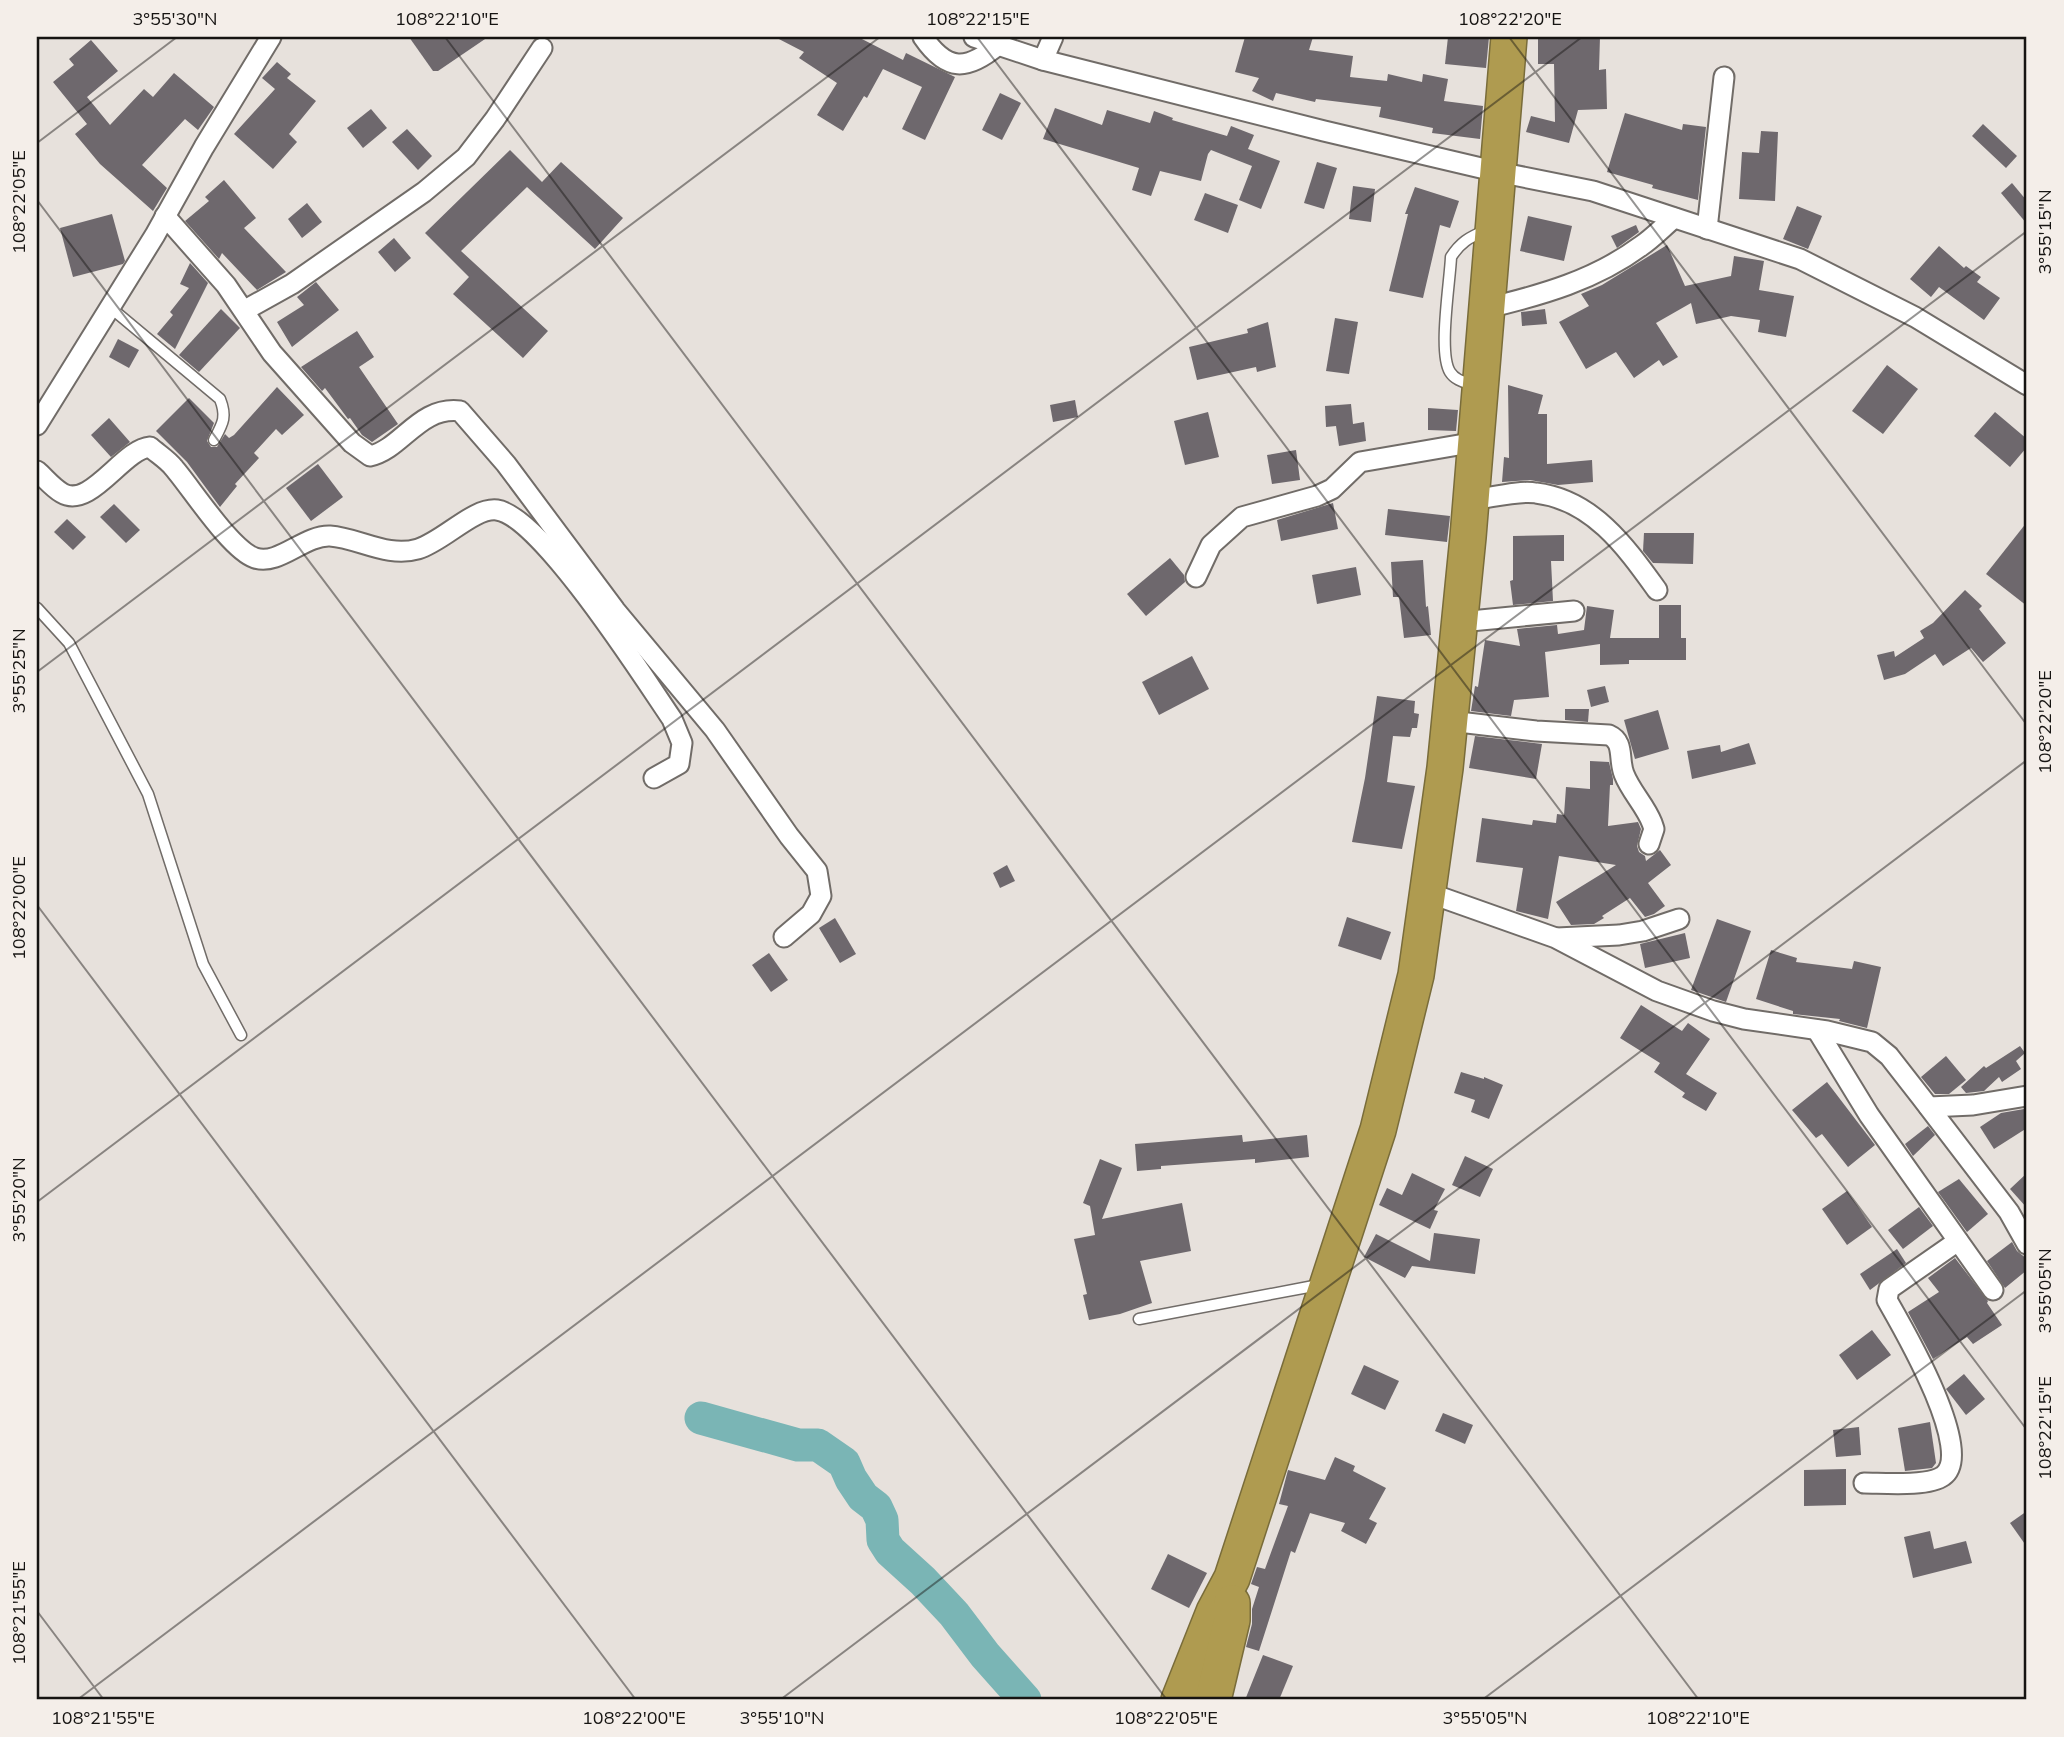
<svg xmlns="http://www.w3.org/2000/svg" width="2064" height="1737" font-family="Mulish,sans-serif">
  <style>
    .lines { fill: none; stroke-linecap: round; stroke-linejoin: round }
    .river { stroke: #7ab5b5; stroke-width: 33 }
    .building { fill: #6e686d }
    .lane-casing { stroke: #716c68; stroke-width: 13 }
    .street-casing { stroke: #716c68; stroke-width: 23 }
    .highway-casing { stroke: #796c3a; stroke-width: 38 }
    .lane { stroke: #fff; stroke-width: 10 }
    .street { stroke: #fff; stroke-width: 19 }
    .highway { stroke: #af9b50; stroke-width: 35 }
    .ticks { fill: none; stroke: #161412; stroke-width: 2; stroke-opacity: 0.45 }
    .neatline { fill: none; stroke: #161412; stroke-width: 2.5 }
    .ticks-label { font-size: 18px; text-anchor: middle; fill: #161412 }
  </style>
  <rect width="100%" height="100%" fill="#e7e1dc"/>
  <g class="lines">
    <path class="river" d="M701 1418 798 1445H818L844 1463 851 1479 863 1497 876 1507 882 1520 883 1540 890 1551 923 1581 954 1614 985 1655 1025 1700"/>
  </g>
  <g class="building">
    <path d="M409 37H488L438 71H433Z"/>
    <path d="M775 37H858L903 60 906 53 955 77 925 140 902 129 922 87 883 69 867 98 864 96 843 131 817 115 837 83 799 58 804 52Z"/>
    <path d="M1245 37H1313L1309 50 1353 56 1350 77 1387 81 1388 74 1422 82 1423 74 1448 79 1444 101 1483 106 1480 139 1432 133 1433 128 1379 117 1381 107 1316 99 1315 102 1276 93 1273 101 1252 91 1259 78 1235 72Z"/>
    <path d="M1448 37H1489L1486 68 1445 64Z"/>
    <path d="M1538 37H1600L1599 70 1606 69 1607 109 1578 110 1569 143 1526 132 1531 116 1555 122 1554 64H1538Z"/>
    <path d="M91 40 118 71 87 97 110 125 144 89 153 97 174 73 214 107 198 130 185 119 142 165 167 188 153 211 100 164 75 134 87 124 53 82 74 65 69 59Z"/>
    <path d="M277 62 291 74 287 78 316 101 289 134 297 142 273 169 234 134 275 89 262 78Z"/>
    <path d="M1000 93 1021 103 1002 140 982 130Z"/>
    <path d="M1055 108 1102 125 1107 110 1150 123 1154 111 1173 118 1172 120 1227 136 1231 126 1254 135 1248 149 1280 161 1261 209 1239 200 1252 166 1211 150 1208 154 1201 181 1160 171 1151 196 1132 190 1139 168 1043 139Z"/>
    <path d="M371 109 387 128 363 148 347 128Z"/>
    <path d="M1625 113 1682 130 1683 124 1706 127 1698 200 1652 188 1653 185 1607 172Z"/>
    <path d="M1983 124 2017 156 2006 168 1972 136Z"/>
    <path d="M407 129 432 156 418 170 392 142Z"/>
    <path d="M1761 131 1778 132 1775 201 1739 199 1742 152 1759 153Z"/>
    <path d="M510 150 542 182 561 162 623 218 595 249 527 187 461 251 548 331 523 358 453 294 469 277 425 233Z"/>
    <path d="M1317 162 1337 168 1324 209 1304 203Z"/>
    <path d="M224 180 256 218 244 228 286 272 257 290 222 253 219 259 185 221 209 201 205 197Z"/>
    <path d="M2012 183 2027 201V224L2001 193Z"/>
    <path d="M1353 186 1375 189 1371 222 1349 219Z"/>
    <path d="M1415 187 1459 201 1450 228 1440 225 1423 298 1389 291 1408 214H1405Z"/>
    <path d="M1205 193 1238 205 1228 233 1194 220Z"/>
    <path d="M307 203 322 222 302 238 288 219Z"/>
    <path d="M1797 206 1822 216 1808 249 1783 239Z"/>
    <path d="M112 214 125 261 123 264 73 277 60 228Z"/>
    <path d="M1528 216 1572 226 1564 261 1520 251Z"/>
    <path d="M1636 225 1639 232 1617 248 1611 236Z"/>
    <path d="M394 238 411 258 395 272 378 252Z"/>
    <path d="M1667 245 1685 286 1731 276 1734 256 1764 261 1759 290 1794 296 1786 337 1758 332 1760 320 1731 316 1696 324 1691 303 1656 323 1678 357 1663 366 1659 360 1634 378 1616 352 1586 369 1559 322 1589 306 1581 294 1602 285Z"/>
    <path d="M1939 246 1964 268 1966 266 1981 277 1977 282 2000 298 1984 320 1939 287 1931 297 1910 279Z"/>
    <path d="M190 263 208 283 175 349 157 334 173 315 170 312 189 288 180 284Z"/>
    <path d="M316 282 339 310 292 347 277 322 304 305 297 297Z"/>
    <path d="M221 309 240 328 199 372 179 355Z"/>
    <path d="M1545 309 1547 324 1522 326 1521 312Z"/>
    <path d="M1335 318 1358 322 1349 374 1326 371Z"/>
    <path d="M1268 322 1276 367 1257 372 1256 367 1197 380 1189 347 1248 333 1247 329Z"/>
    <path d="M357 331 374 357 359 367 398 424 372 442 362 435 350 418 348 419 325 388 322 391 301 367Z"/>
    <path d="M118 339 139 350 129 368 109 357Z"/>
    <path d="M1887 365 1918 389 1883 434 1852 411Z"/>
    <path d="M1508 385 1543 395 1538 414H1547V464L1592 460 1593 482 1558 485 1530 480 1502 482 1504 457 1509 458Z"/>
    <path d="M277 387 304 415 282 435 276 429 254 453 259 458 235 484 237 486 220 507 187 462 156 431 189 398 214 423 207 441 211 447H217L225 434 229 438 234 435Z"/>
    <path d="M1075 400 1078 417 1053 422 1050 405Z"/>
    <path d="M1351 404 1353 424 1364 422 1366 441 1339 446 1336 426 1326 427 1325 406Z"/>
    <path d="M1428 408 1458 410 1456 431 1428 430Z"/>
    <path d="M1208 412 1219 457 1185 465 1174 421Z"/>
    <path d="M1995 412 2027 439V447L2010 467 1974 436Z"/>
    <path d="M109 418 130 442 111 457 91 435Z"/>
    <path d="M1296 450 1300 480 1272 484 1267 455Z"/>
    <path d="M318 464 343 497 311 521 286 488Z"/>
    <path d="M1333 503 1338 529 1281 541 1277 520Z"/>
    <path d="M114 504 140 530 126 543 100 517Z"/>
    <path d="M1388 509 1450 516 1447 542 1385 535Z"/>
    <path d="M67 519 86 537 73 550 54 532Z"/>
    <path d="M2027 522V606L1986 574Z"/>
    <path d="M1644 533H1694L1693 564 1653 563 1643 551Z"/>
    <path d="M1564 535V561H1551L1553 601 1513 605 1510 581 1513 580V536Z"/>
    <path d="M1170 558 1184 575 1185 582 1146 616 1127 594Z"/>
    <path d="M1423 560 1426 607 1428 606 1431 635 1404 638 1399 597H1393L1391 562Z"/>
    <path d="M1356 567 1361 595 1317 604 1312 575Z"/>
    <path d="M1965 590 1982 606 1979 609 2006 643 1983 662 1971 648 1943 666 1935 654 1905 674 1884 680 1877 655 1894 651 1895 657 1924 638 1920 631 1933 623Z"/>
    <path d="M1659 605H1681V638H1686V660H1629V664L1600 665V644L1545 652 1549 697 1514 700 1511 716 1471 711 1475 686 1478 687 1485 640 1520 646 1517 629 1557 625 1558 634 1584 630 1587 606 1614 610 1610 638H1659Z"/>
    <path d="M1192 656 1209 689 1159 715 1142 682Z"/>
    <path d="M1605 686 1609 702 1591 707 1587 690Z"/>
    <path d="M1377 696 1415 701 1414 713 1419 714 1417 728H1412L1410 737 1393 736 1387 782 1415 786 1402 849 1352 842 1365 778Z"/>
    <path d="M1565 709H1589L1588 722 1565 720Z"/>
    <path d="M1658 710 1669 749 1635 759 1624 720Z"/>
    <path d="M1475 736 1542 744 1536 779 1469 768Z"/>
    <path d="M1749 743 1756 764 1692 779 1687 751 1720 745 1721 752Z"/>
    <path d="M1590 761 1609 762 1613 779V785H1610L1608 826 1638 822 1641 829 1637 846 1639 852 1645 856 1646 861 1660 850 1671 865 1648 883 1665 906 1654 914 1645 917 1630 898 1602 916 1604 918 1594 924 1571 925 1556 902 1616 865 1559 856 1548 919 1516 911 1523 868 1476 862 1482 818 1532 825 1533 820 1556 823 1557 814 1564 815 1566 787 1590 789Z"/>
    <path d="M1007 865 1015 881 1000 888 993 873Z"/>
    <path d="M1347 917 1391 932 1381 960 1338 946Z"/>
    <path d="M835 918 856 954 840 963 819 928Z"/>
    <path d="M1717 919 1751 931 1726 1002 1691 990Z"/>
    <path d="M1685 933 1690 958 1645 968 1640 944Z"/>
    <path d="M1771 950 1797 958 1796 962 1852 969 1854 961 1881 967 1867 1028 1839 1021 1840 1019 1793 1014V1011L1756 999Z"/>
    <path d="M769 953 788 980 771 992 752 965Z"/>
    <path d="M1641 1005 1682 1031 1688 1023 1710 1039 1686 1074 1717 1093 1706 1111 1682 1097 1685 1093 1654 1072 1660 1063 1620 1038Z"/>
    <path d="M2020 1046 2025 1053 2016 1061 2021 1069 2002 1082 1999 1077 1984 1091 1966 1093 1961 1087 1984 1066 1986 1068Z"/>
    <path d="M1946 1056 1966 1080 1949 1094H1935L1921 1077Z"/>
    <path d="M1461 1072 1484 1079V1077L1503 1085 1489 1119 1471 1112 1475 1100 1454 1093Z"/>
    <path d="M1827 1082 1875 1145 1848 1167 1822 1134 1816 1138 1792 1110Z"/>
    <path d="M2024 1109 2027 1113V1128L1994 1149 1980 1127 2001 1113Z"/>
    <path d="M1928 1126 1935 1135 1913 1156 1905 1144Z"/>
    <path d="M1242 1135 1243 1142 1307 1135 1309 1157 1255 1163V1159L1161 1166V1169L1137 1171 1135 1144Z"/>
    <path d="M1465 1156 1493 1169 1480 1197 1452 1185Z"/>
    <path d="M1100 1159 1122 1168 1102 1219 1182 1203 1191 1251 1140 1261 1152 1303 1120 1314 1089 1320 1083 1295 1087 1294 1074 1239 1095 1235 1090 1206 1083 1203Z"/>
    <path d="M1412 1173 1445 1189 1434 1210 1438 1211 1430 1229 1379 1205 1387 1188 1402 1195Z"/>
    <path d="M2027 1173V1208L2010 1189Z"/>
    <path d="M1959 1179 1988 1214 1967 1232 1938 1192Z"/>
    <path d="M1847 1191 1872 1227 1847 1245 1822 1209Z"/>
    <path d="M1919 1207 1933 1226 1903 1249 1888 1230Z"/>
    <path d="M1434 1233 1480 1239 1475 1274 1412 1266 1405 1278 1364 1257 1376 1234 1430 1261Z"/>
    <path d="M2012 1242 2017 1251 2027 1259V1270L2005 1288 1987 1261Z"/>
    <path d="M1897 1249 1906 1263 1870 1290 1860 1274Z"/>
    <path d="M1955 1258 1988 1301 1987 1303 2002 1325 1973 1344 1967 1337 1933 1359 1908 1312 1939 1292 1928 1278Z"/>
    <path d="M1872 1330 1891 1355 1857 1380 1839 1355Z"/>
    <path d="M1364 1365 1399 1381 1385 1410 1351 1394Z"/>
    <path d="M1964 1374 1985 1399 1966 1415 1946 1389Z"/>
    <path d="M1443 1413 1473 1425 1465 1444 1435 1431Z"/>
    <path d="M1930 1422 1936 1463 1932 1468 1905 1471 1898 1428Z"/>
    <path d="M1859 1427 1861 1455 1836 1457 1833 1430Z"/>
    <path d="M1335 1457 1355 1466 1353 1471 1386 1488 1369 1519 1377 1523 1366 1544 1341 1531 1345 1523 1310 1513 1295 1553 1291 1551 1259 1651 1246 1647 1252 1624V1609L1259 1587 1251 1584 1257 1567 1265 1569 1288 1506 1279 1504 1288 1470 1325 1480Z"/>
    <path d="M1846 1469V1505L1804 1506V1470Z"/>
    <path d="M2027 1511V1547L2010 1523Z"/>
    <path d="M1930 1531 1934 1549 1966 1541 1972 1563 1913 1578 1904 1537Z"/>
    <path d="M1168 1554 1207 1573 1189 1608 1151 1589Z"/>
    <path d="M1263 1655 1293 1666 1279 1700H1245Z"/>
  </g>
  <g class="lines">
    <defs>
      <g id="lane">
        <path d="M111 308 220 399C227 417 223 423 214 440"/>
        <path d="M1473 385C1464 382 1455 380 1450 372 1438 353 1450 282 1451 257 1460 243 1469 237 1485 231"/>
        <path d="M37 608 69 643 148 794 203 964 241 1035"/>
        <path d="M1139 1319 1319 1285"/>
      </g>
      <g id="street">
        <path d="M923 37C947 72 967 71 998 45"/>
        <path d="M974 37 1043 60 1324 131 1498 172 1593 191 1800 259 1915 317 2027 385"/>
        <path d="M1043 60 1053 37"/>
        <path d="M165 216 226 285 272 353 352 443 370 456C402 449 419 406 460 411L506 464 615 610 715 730 789 836 817 871 821 896 811 914 784 937"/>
        <path d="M1707 229 1724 77"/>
        <path d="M1487 308C1542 295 1595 280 1641 246 1653 238 1663 227 1674 218"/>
        <path d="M245 310 292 284 424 192 466 157 495 119 542 48"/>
        <path d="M37 425 155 235 204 147 271 37"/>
        <path d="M37 471C45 478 53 488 62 493 90 510 123 449 150 447 158 454 168 460 174 468 192 489 231 550 255 558 279 566 304 535 330 536 359 538 387 558 418 549 444 541 474 507 497 510 541 516 644 678 672 719L682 743 679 764 654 778"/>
        <path d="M1471 500C1490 498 1518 490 1536 493 1593 500 1626 547 1657 590"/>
        <path d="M1196 577 1211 545 1242 517 1317 496 1332 489 1360 462 1476 442"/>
        <path d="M1460 622 1574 611"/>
        <path d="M1450 721 1536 731 1609 735C1625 742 1618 759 1624 774 1631 792 1645 805 1652 823L1654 829 1649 844"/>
        <path d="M1429 893 1556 938 1657 991 1713 1011 1744 1019 1827 1031 1872 1042 1889 1056 1921 1097 2009 1212 2027 1244"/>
        <path d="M1557 938 1619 935 1643 931 1679 919"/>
        <path d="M1817 1030 1869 1115 1993 1290"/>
        <path d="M1929 1107 1973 1105 2027 1096"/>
        <path d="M1864 1483C1883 1483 1928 1487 1943 1476 1976 1453 1903 1328 1887 1300L1889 1289 1958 1241"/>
      </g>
      <g id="highway">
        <path d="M1179 1700 1214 1612 1232 1578 1378 1130 1416 975 1445 768 1468 537 1509 37"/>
        <path d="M1213 1700 1232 1620V1603"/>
      </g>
    </defs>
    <use href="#lane" class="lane-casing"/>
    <use href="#street" class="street-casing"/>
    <use href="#highway" class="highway-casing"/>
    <use href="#lane" class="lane"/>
    <use href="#street" class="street"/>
    <use href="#highway" class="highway"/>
  </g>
  <path class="ticks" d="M445 37 1699 1700M977 37 2027 1430M1509 37 2027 725M37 143 177 37M37 200 1167 1700M37 672 880 37M37 905 636 1700M37 1202 1582 37M37 1611 104 1700M77 1700 2027 231M780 1700 2027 760M1482 1700 2027 1290"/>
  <rect width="2064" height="1737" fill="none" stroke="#f4eee9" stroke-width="77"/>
  <rect x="38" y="38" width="1987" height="1660" class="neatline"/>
  <g class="ticks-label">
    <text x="175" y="25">3°55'30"N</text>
    <text x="447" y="25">108°22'10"E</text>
    <text x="978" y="25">108°22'15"E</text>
    <text x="1510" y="25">108°22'20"E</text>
    <text transform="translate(19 202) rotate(-90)" y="6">108°22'05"E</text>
    <text transform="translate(2045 232) rotate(-90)" y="6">3°55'15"N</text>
    <text transform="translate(19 671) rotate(-90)" y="6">3°55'25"N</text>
    <text transform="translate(2045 722) rotate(-90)" y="6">108°22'20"E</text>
    <text transform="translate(19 908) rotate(-90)" y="6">108°22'00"E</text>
    <text transform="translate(19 1200) rotate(-90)" y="6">3°55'20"N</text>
    <text transform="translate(2045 1291) rotate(-90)" y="6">3°55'05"N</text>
    <text transform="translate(2045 1428) rotate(-90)" y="6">108°22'15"E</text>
    <text transform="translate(19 1613) rotate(-90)" y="6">108°21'55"E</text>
    <text x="103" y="1724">108°21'55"E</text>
    <text x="634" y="1724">108°22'00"E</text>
    <text x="782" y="1724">3°55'10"N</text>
    <text x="1166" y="1724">108°22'05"E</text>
    <text x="1485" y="1724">3°55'05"N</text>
    <text x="1698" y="1724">108°22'10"E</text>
  </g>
</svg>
